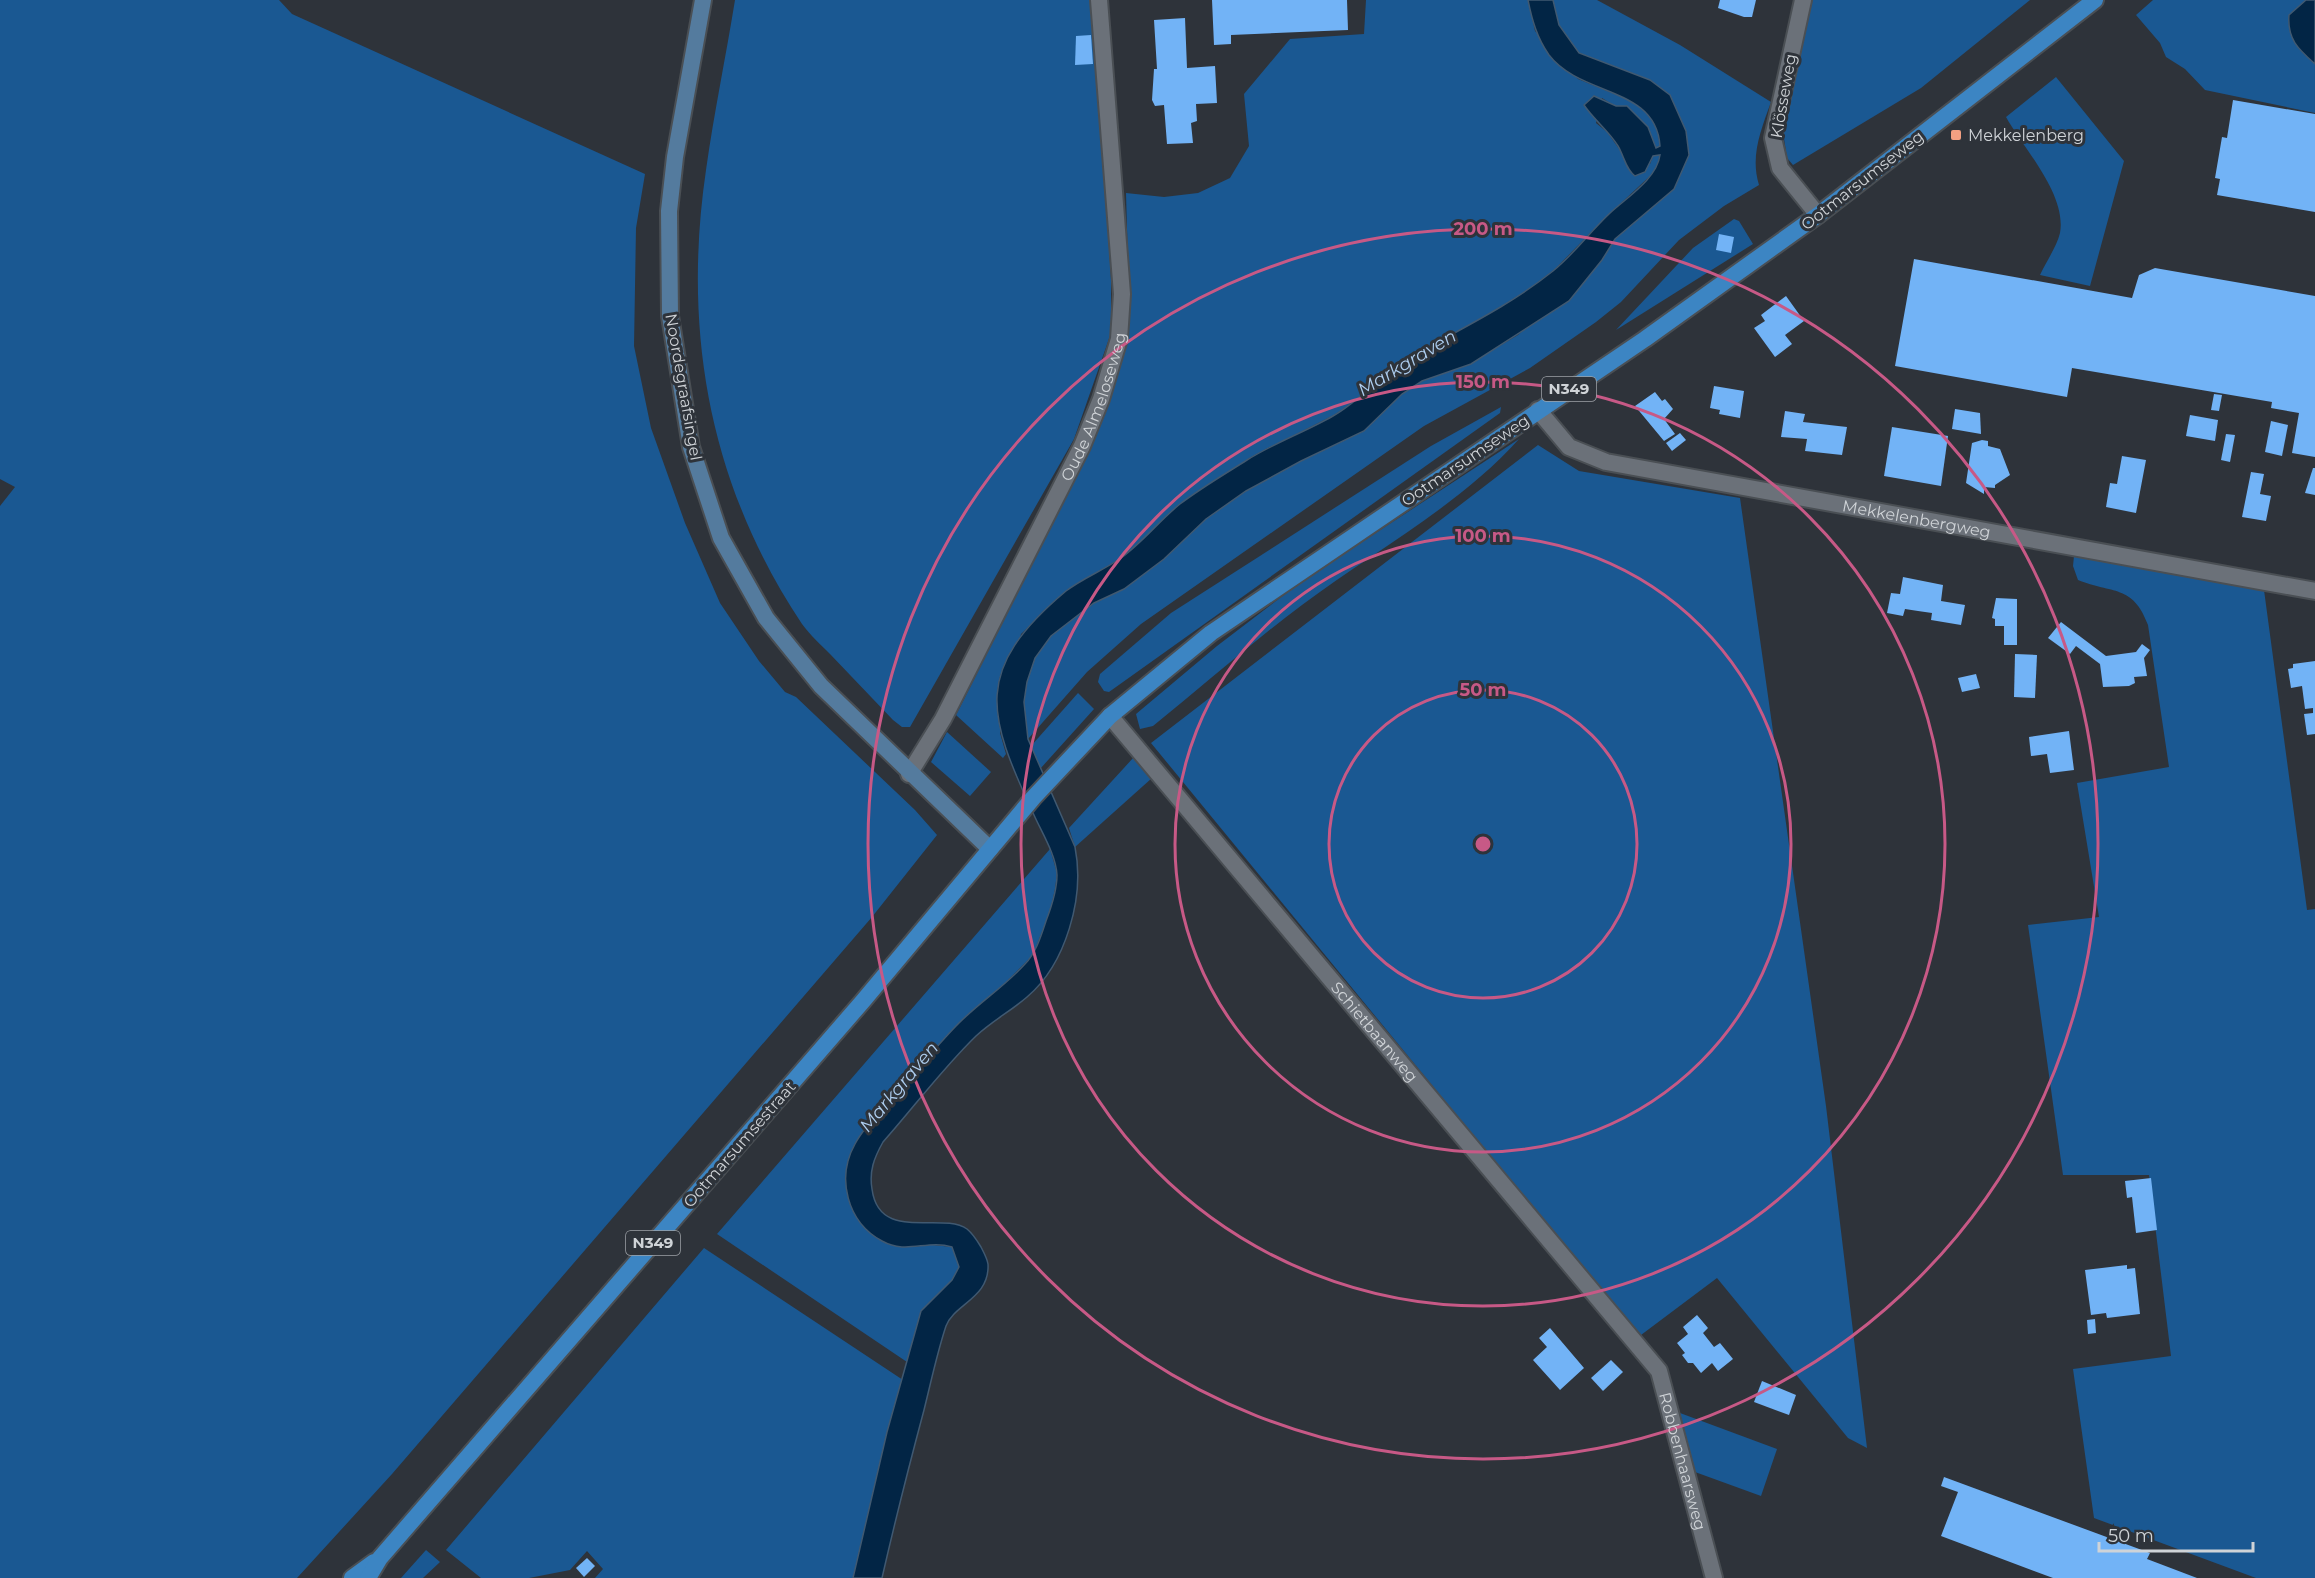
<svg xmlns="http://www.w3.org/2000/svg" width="2315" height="1578" font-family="Montserrat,sans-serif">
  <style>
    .green { fill: #1a5892 }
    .water { fill: #022545; stroke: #405971; stroke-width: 1.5 }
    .building { fill: #72b3f6 }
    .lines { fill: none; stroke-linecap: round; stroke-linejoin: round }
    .minor-casing { stroke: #4a4f54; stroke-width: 20 }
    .secondary-casing { stroke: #4a4f54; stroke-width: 20 }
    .primary-casing { stroke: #4a4f54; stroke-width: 20 }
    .minor { stroke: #6b7179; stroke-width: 16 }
    .secondary { stroke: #547b9e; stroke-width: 16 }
    .primary { stroke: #3c85c3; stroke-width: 16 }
    .ring { fill: none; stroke: #c75986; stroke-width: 3 }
    .poi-dot { fill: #f3a082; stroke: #2e333a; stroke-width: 2 }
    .labels { text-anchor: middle; stroke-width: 6; stroke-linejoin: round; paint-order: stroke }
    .shield { fill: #2e333a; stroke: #9fa3a8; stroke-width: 1.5 }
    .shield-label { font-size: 15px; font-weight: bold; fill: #cfd3d7 }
    .street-label { font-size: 16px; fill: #cfd3d7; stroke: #2e333a }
    .poi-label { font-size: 16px; fill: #cfd3d7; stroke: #2e333a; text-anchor: start }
    .water-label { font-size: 18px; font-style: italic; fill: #adcdef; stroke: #2e333a }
    .centre { fill: #c75986; stroke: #2e333a; stroke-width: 3 }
    .ring-label { font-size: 18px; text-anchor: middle; font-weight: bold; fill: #c75986; stroke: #2e333a; stroke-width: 6; stroke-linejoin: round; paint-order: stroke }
  </style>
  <rect width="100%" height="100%" fill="#2e333a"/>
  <g class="green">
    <path d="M0 0H279L292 14 645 174 636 228 634 346 651 428 685 523 720 603 759 661 785 692 796 697 915 810 937 835 872 917 392 1474 297 1578H0V506L15 487 0 479Z"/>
    <path d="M735 0H1093L1111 279V333L1074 439 910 727H902L893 720C872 698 851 676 830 654 821 645 810 635 802 624 710 486 682 333 706 170 714 113 726 56 735 0Z"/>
    <path d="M1366 0H1528L1535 31 1578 79 1639 104 1658 128 1661 146 1655 148 1648 127 1602 98 1596 123 1607 132 1622 153 1650 164 1653 156 1660 155V162L1650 176 1603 220 1555 269 1528 290 1448 340 1410 358 1364 395 1334 415 1251 457 1181 504 1123 557 1069 589 1021 634 1000 733 1006 754 1003 758 956 715 1090 449 1115 384 1129 300 1126 193 1164 197 1198 193 1230 178 1249 146 1244 94 1290 39 1364 34Z"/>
    <path d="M1553 0H1597L1680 45 1771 102C1761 130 1750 156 1759 185L1724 206 1679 240 1621 302 1596 322 1530 368 1424 426 1141 624 1087 672 1028 739 1024 702 1027 682 1035 658 1051 636 1094 603 1124 589 1206 519 1246 491 1301 461 1364 431 1402 394 1422 381 1471 363 1518 335 1602 260 1615 239 1674 189 1689 155 1686 131 1670 95 1579 53 1559 25Z"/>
    <path d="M1809 0H2030L1921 88 1793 165 1787 158 1781 119Z"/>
    <path d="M2153 0H2315V113L2205 90 2185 69 2166 57 2160 43 2136 15Z"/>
    <path d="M2056 77 2124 161 2090 286 2040 275C2046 262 2057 246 2060 233 2067 194 2023 148 2006 117Z"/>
    <path d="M1734 219 1739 221 1753 244 1616 330 1693 248Z"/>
    <path d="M1501 407 1500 413 1109 692 1104 691 1098 682 1100 674 1171 613 1431 446Z"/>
    <path d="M1519 439C1459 506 1374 551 1302 605 1251 643 1203 686 1153 726L1140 729 1136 714 1217 646 1301 582Z"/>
    <path d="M1538 445 1579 471 1740 498 1826 1106 1867 1448 1848 1438 1717 1278 1641 1335 1591 1279 1151 743Z"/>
    <path d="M2074 556 2264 590 2307 910 2315 909V1578H2256L2094 1518 2073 1369 2171 1356 2149 1175H2063L2028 925 2099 917 2077 783 2169 767 2148 625C2133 584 2112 594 2078 580L2073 566Z"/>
    <path d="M1078 693 1094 709 1040 769 1031 746Z"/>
    <path d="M947 732 991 772 970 796 931 762Z"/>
    <path d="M1134 757 1152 778 1075 847 1069 828Z"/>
    <path d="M1050 849 1057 873 1055 889 1050 911 1033 955 1005 983 960 1022 865 1129 850 1204 933 1245 952 1247 959 1267 952 1280 921 1311 907 1362 717 1234Z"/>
    <path d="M704 1248 903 1380 887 1432 853 1578H595L603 1569 587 1551 570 1570 529 1578H481L446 1550Z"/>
    <path d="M1680 1413 1777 1449 1761 1496 1695 1472Z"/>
    <path d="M426 1550 440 1562 423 1578H401Z"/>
  </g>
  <g class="water">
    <path d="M1528 0H1553L1559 25 1579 53 1650 80 1670 95 1686 131 1689 155 1674 189 1615 239 1602 260 1569 301 1471 364 1422 381 1402 394 1364 431 1301 461 1246 491 1206 519 1164 559 1124 589 1094 603 1051 636 1035 658 1027 682 1024 702 1028 739 1075 847C1085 897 1066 964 1027 997 1011 1011 992 1021 976 1036 943 1068 914 1107 883 1142 874 1158 869 1171 872 1189 879 1243 941 1211 967 1229 972 1233 978 1242 981 1247 984 1253 987 1258 988 1264 990 1298 954 1304 946 1326 937 1353 931 1382 924 1410 909 1466 895 1521 882 1578H853L887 1432 921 1311 952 1280 959 1267 952 1247C927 1239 907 1255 882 1241 847 1222 836 1178 855 1144 865 1125 882 1110 895 1094 917 1071 937 1045 959 1023 980 1002 1005 986 1025 964 1036 953 1041 936 1046 921 1051 908 1057 890 1057 875 1056 855 1042 833 1034 815 987 714 972 670 1066 591 1083 578 1104 570 1121 558 1143 542 1160 520 1180 504 1201 488 1225 474 1247 460 1274 443 1305 432 1333 416 1361 400 1381 375 1409 358 1458 330 1508 307 1553 271 1574 254 1589 233 1609 214 1626 198 1657 179 1660 155L1653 156 1645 172 1635 176C1626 170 1624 156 1618 146 1609 131 1594 120 1584 105L1594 96 1616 106H1627L1648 127 1656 148 1660 146C1656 86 1581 97 1549 55 1537 38 1532 20 1528 0Z"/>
    <path d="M2306 0H2315V64C2298 49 2287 39 2289 15Z"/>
  </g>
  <g class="building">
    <path d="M1212 0H1347L1348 30 1231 35V44L1214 45Z"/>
    <path d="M1720 0H1756L1752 17H1744L1718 8Z"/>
    <path d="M1185 18 1187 68 1215 66 1217 103 1196 104 1197 121 1191 123 1193 143 1167 144 1164 105 1155 106 1152 100 1154 69H1157L1154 20Z"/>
    <path d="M1091 35 1093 64 1075 65 1076 36Z"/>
    <path d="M2233 100 2315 114V212L2217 195 2220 179 2215 178 2222 137 2227 138Z"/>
    <path d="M1719 234 1734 237 1731 253 1716 250Z"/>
    <path d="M1914 259 2132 298 2139 275 2155 268 2315 296V457L2292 453 2299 413 2271 408 2272 402 2072 368 2067 397 1895 366Z"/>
    <path d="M1786 296 1804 321 1785 335 1792 344 1775 357 1754 328 1765 321 1761 315Z"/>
    <path d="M1714 386 1744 391 1740 418 1719 414 1720 410 1710 408Z"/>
    <path d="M1655 392 1662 401 1665 399 1673 409 1664 419 1675 434 1664 441 1635 406Z"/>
    <path d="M2214 394 2222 395 2219 411 2211 410Z"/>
    <path d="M1955 409 1980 413 1981 434 1952 429Z"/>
    <path d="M1785 411 1805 414 1803 422 1847 427 1842 455 1805 451 1807 439 1781 437Z"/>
    <path d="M2190 415 2218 420 2215 441 2186 436Z"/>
    <path d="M2271 421 2288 425 2282 456 2265 452Z"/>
    <path d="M1892 427 1948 436 1941 486 1884 476Z"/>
    <path d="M1680 433 1686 440 1672 451 1666 443Z"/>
    <path d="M2226 434 2235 435 2230 462 2221 460Z"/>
    <path d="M1982 440 1988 441V446L2000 449 2010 475 1995 485V488L1984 487V494L1966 483 1972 443Z"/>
    <path d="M2122 456 2146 460 2136 513 2106 507 2110 483 2117 484Z"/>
    <path d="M2313 468H2315V495L2305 493Z"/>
    <path d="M2251 472 2264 474 2260 494 2271 496 2266 521 2242 517Z"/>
    <path d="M1903 577 1943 585 1941 601 1965 605 1961 625 1931 620 1932 613 1918 611 1905 609 1903 616 1887 613 1891 593 1900 594Z"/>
    <path d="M1996 598 2017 599V645H2004V626H1995V619L1992 618Z"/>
    <path d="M2061 622 2106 656 2136 652 2142 644 2150 650 2144 658 2147 676 2134 677 2135 683 2129 686 2103 687 2100 664 2076 646 2070 654 2048 638Z"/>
    <path d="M2015 654 2037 655 2035 698 2014 697Z"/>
    <path d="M2315 661V734L2307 735 2304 714 2313 713V708L2305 709 2302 686 2291 688 2288 669 2293 668V664Z"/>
    <path d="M1976 674 1980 688 1962 692 1958 678Z"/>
    <path d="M2069 731 2074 770 2050 773 2047 754 2031 756 2029 737Z"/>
    <path d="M2151 1178 2157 1230 2136 1233 2132 1197 2127 1198 2125 1181Z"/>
    <path d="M2127 1265V1269L2135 1268 2140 1314 2107 1318 2106 1313 2091 1315 2085 1270Z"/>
    <path d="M1697 1315 1708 1328 1703 1333 1714 1347 1720 1343 1733 1359 1718 1371 1712 1363 1701 1373 1693 1363H1688L1682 1355 1685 1353 1677 1343 1688 1334 1683 1327Z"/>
    <path d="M2095 1319 2096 1333 2088 1334 2087 1320Z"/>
    <path d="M1550 1328 1584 1368 1560 1390 1533 1360 1547 1347 1539 1338Z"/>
    <path d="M1611 1360 1623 1372 1603 1391 1591 1378Z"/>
    <path d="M1762 1381 1796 1395 1789 1415 1754 1402Z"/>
    <path d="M1944 1477 2150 1553 2147 1559 2197 1578H2053L1941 1536 1958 1492 1941 1486Z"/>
    <path d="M587 1558 595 1566 584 1577 576 1568Z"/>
  </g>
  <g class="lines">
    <defs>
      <g id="minor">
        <path d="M1803 0 1773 138 1780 168 1818 215"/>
        <path id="s1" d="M1538 410 1569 447 1606 462 2315 591"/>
        <path id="s2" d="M1110 716 1659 1371 1714 1578"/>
        <path id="s3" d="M909 774 943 719 1082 446 1101 399 1119 339 1122 294 1099 0"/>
      </g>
      <path id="secondary" d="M703 0 675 157 669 211 670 316 691 447 721 538 766 618 821 686 990 849"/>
      <g id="primary">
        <path d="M352 1578 374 1562"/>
        <path d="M368 1578 380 1558 863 1001 1033 798 1110 716 1211 633 1645 339 1818 215 2095 0"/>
      </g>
    </defs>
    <use href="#minor" class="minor-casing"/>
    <use href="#secondary" class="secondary-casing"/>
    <use href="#primary" class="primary-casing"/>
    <use href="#minor" class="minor"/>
    <use href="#secondary" class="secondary"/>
    <use href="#primary" class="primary"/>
  </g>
  <g class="ring">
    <circle cx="1483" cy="844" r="154"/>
    <circle cx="1483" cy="844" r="308"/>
    <circle cx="1483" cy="844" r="462"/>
    <circle cx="1483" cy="844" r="615"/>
  </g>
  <rect class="poi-dot" x="1950" y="129" width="12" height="12" rx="3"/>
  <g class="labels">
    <g class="shield">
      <rect x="1542" y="377" width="54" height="24" rx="4.5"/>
      <rect x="626" y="1231" width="54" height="24" rx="4.5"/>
    </g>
    <g class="shield-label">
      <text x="1569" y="394">N349</text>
      <text x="653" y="1248">N349</text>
    </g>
    <g class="street-label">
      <text transform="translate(1783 96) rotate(-80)" y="6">Klösseweg</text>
      <text transform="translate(1862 180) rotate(-38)" y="6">Ootmarsumseweg</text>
      <text transform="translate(684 387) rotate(80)" y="6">Noordegraafsingel</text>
      <text dy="6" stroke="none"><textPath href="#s3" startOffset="412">Oude Almeloseweg</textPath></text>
      <text transform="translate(1465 460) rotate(-34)" y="6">Ootmarsumseweg</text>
      <text dy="6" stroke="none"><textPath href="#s1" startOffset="404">Mekkelenbergweg</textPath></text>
      <text dy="6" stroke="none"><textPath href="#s2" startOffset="412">Schietbaanweg</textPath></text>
      <text transform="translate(739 1144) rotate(-49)" y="6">Ootmarsumsestraat</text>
      <text dy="6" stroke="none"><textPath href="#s2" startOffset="948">Robbenhaarsweg</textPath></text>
    </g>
    <g class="poi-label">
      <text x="1968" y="141">Mekkelenberg</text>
    </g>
    <g class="water-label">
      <text transform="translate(1407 363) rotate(-31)" y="6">Markgraven</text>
      <text transform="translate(899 1087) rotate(-50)" y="6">Markgraven</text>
    </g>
  </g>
  <circle cx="1483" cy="844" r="9" class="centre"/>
  <g class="ring-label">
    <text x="1483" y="235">200 m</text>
    <text x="1483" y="388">150 m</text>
    <text x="1483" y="542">100 m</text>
    <text x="1483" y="696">50 m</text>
  </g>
  <path d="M2099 1542v9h154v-9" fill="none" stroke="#cfd3d7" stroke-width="3"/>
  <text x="2108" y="1542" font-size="18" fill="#cfd3d7" stroke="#2e333a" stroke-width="4.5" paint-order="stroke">50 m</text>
</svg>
